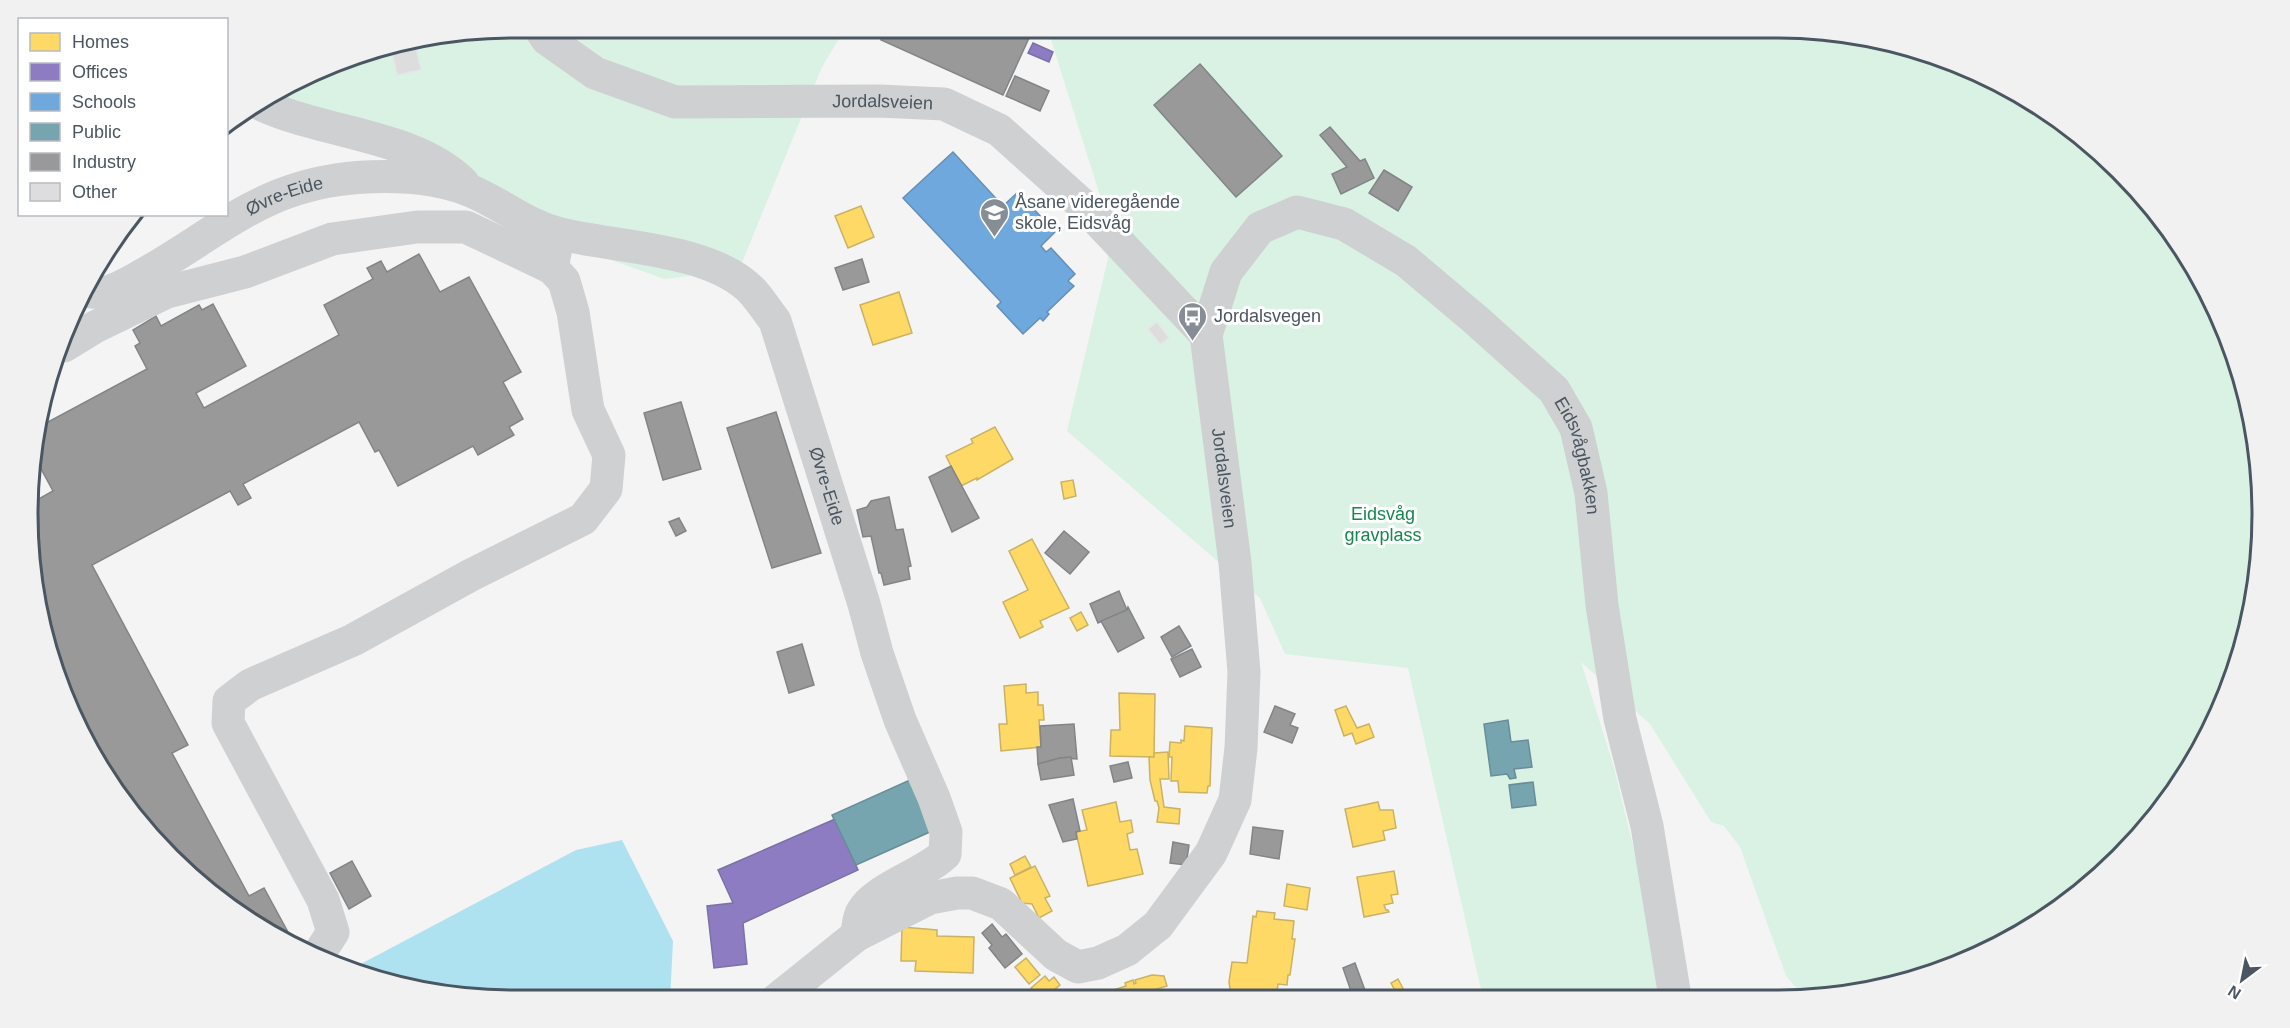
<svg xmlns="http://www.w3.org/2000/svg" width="2290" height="1028" font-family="Arial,sans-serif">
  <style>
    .green { fill: #d9f2e3 }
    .water { fill: #aee2f0 }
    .homes { fill: #ffd966; stroke: #c9b264; stroke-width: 1.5 }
    .offices { fill: #8e7cc3; stroke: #7a71a6; stroke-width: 1.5 }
    .schools { fill: #6fa8dc; stroke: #648fb7; stroke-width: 1.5 }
    .public { fill: #76a5af; stroke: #698d98; stroke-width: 1.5 }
    .industry { fill: #999; stroke: #818588; stroke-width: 1.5 }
    .building { fill: #ddddde; stroke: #e5e6e7; stroke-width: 1.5 }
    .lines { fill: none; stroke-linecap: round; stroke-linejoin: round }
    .minor { stroke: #ced0d2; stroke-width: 33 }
    .labels { text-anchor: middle; stroke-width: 6; stroke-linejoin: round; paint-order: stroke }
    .street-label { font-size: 18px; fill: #4a5661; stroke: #fff }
    .poi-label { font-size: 18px; fill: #4a5661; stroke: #fff; text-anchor: start }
    .park-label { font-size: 18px; fill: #17864f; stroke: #fff }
    .rim { fill: none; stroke: #4a5661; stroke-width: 3 }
  </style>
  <rect width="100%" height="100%" fill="#f4f4f4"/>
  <g class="green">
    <path d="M514 27H846L822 67 739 270 664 279 539 234 363 137 282 116 240 114 271 92 357 53Z"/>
    <path d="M1047 27H1776L1871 36 1962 64 2046 109 2120 169 2181 243 2226 327 2254 419 2263 514 2254 609 2226 700 2163 810 2073 900 1963 964 1840 997H1804L1786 976 1740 847 1724 826 1711 822 1650 724 1581 662 1613 764 1670 997 1483 998 1408 668 1285 654 1260 598 1067 431 1113 237Z"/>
  </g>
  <path class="water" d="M622 840 673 941 670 1000 514 1001 419 992 354 972 357 966 576 850Z"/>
  <g class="homes">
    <path d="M861 206 874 237 848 248 835 216Z"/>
    <path d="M899 292 912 333 873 345 860 305Z"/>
    <path d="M995 427 1013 459 977 480V478L961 486 946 456 973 443 971 439Z"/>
    <path d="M1073 480 1076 496 1064 499 1061 482Z"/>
    <path d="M1032 539 1069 608 1040 621 1043 627 1020 638 1003 602 1028 590 1009 551Z"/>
    <path d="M1081 612 1088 625 1077 631 1070 618Z"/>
    <path d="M1026 684V693L1038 692V705H1043L1044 720H1039L1041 747 1001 751 999 724H1007L1004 686Z"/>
    <path d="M1119 693 1155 694 1154 757 1110 756 1111 730H1120Z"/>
    <path d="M1346 706 1357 728 1369 724 1374 737 1356 744 1352 733 1344 736 1335 710Z"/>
    <path d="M1185 726 1212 728 1210 786H1208L1207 793 1179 792 1178 781H1171L1172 757H1169L1170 742 1181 743V740L1184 741Z"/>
    <path d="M1168 752 1169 779H1160L1164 807 1180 809 1179 824 1157 822 1159 808 1157 801H1155L1150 780 1149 757H1154V753Z"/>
    <path d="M1116 802 1120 822 1131 820 1133 832 1127 834 1130 850 1137 849 1143 874 1088 886 1076 832 1087 830 1082 810Z"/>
    <path d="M1378 802 1380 810H1393L1396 828 1383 831 1385 840 1353 847 1345 809Z"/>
    <path d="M1025 856 1031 867 1015 875 1010 864Z"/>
    <path d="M1035 866 1050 896 1045 898 1052 911 1039 918 1032 904 1022 903 1010 878Z"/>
    <path d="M1394 871 1398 894 1391 895 1393 903 1384 905 1386 910H1388L1389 912 1364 917 1357 877Z"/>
    <path d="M1287 884 1310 888 1307 910 1284 906Z"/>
    <path d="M1257 911 1275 913 1274 919 1294 921 1292 939H1295L1290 975H1288L1287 985 1278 984 1276 999H1242L1231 996 1229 982 1232 962 1247 963 1253 916 1256 917Z"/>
    <path d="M902 927 937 930V936L974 937 973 973 915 971 916 961H901Z"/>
    <path d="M1026 958 1040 975 1029 984 1015 967Z"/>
    <path d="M1152 975 1164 976 1167 986 1150 991 1153 999H1085L1126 986 1125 983 1133 980 1134 984 1136 983 1135 980Z"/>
    <path d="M1045 976 1049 981 1054 977 1060 985 1055 989 1060 995 1055 999H1040L1031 988Z"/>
    <path d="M1398 979 1408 998H1399L1391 983Z"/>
  </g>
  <g class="offices">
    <path d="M1033 43 1053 52 1049 62 1028 53Z"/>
    <path d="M835 819 858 870 743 923 747 964 714 968 707 906 733 903 718 870Z"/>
  </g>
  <path class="schools" d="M953 152 1003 206 1018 192 1055 232 1041 246 1046 252 1051 248 1075 274 1068 281 1074 286 1047 312 1049 314 1043 321 1040 318 1023 334 997 306 1001 302 903 198Z"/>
  <g class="public">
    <path d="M1508 720 1511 742 1528 740 1532 767 1514 769 1516 778 1510 779 1507 774 1491 776 1484 724Z"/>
    <path d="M910 780 932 831 856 865 832 815Z"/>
    <path d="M1533 782 1536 805 1512 808 1509 785Z"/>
  </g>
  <g class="industry">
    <path d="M887 27H1034L1003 95 881 40Z"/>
    <path d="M1200 64 1282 156 1236 197 1154 105Z"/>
    <path d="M1015 76 1049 91 1040 111 1006 96Z"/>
    <path d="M1330 127 1360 161 1365 159 1374 178 1341 194 1332 174 1347 167 1320 135Z"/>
    <path d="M1384 170 1412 187 1398 211 1369 193Z"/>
    <path d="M419 254 440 292 469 277 521 372 503 382 523 419 509 427 514 435 478 455 473 446 398 486 379 450 375 452 359 422 243 484 251 498 238 505 230 491 92 565 188 745 172 753 249 896 264 888 289 934 284 937 193 880 92 757 36 609 27 514 28 505 53 491 33 454 34 445 36 444 34 440 35 429 147 369 135 346 140 343 133 330 156 316 161 326 199 305 202 310 213 304 246 366 196 393 204 408 339 335 324 305 373 279 367 268 381 261 387 272Z"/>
    <path d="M862 259 869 282 843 290 835 268Z"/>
    <path d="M681 402 701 469 663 480 644 413Z"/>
    <path d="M776 412 821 553 772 568 727 428Z"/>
    <path d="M951 466 979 518 952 532 929 477Z"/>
    <path d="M889 497 896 530 903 529 911 566 908 567 910 579 884 585 881 573H879L871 536 863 537 857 510 867 507 871 501Z"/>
    <path d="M679 518 686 531 676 536 669 522Z"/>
    <path d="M1064 531 1089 552 1070 574 1045 553Z"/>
    <path d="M1119 591 1127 610 1098 623 1090 604Z"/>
    <path d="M1128 607 1144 638 1118 652 1101 621 1127 610Z"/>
    <path d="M1179 626 1191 646 1172 657 1161 637Z"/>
    <path d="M802 644 814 685 789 693 777 652Z"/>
    <path d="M1192 649 1201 667 1180 677 1171 659Z"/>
    <path d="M1275 706 1295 714 1290 725 1298 728 1292 743 1264 732Z"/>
    <path d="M1074 724 1077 759 1060 758 1038 764 1037 747H1041L1040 726Z"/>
    <path d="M1071 757 1074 775 1041 780 1038 764 1060 758Z"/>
    <path d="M1128 762 1132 778 1114 782 1110 766Z"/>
    <path d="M1073 799 1080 831 1076 832 1077 839 1063 842 1049 805Z"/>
    <path d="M1253 827 1283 831 1279 859 1250 854Z"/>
    <path d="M1173 842 1189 845 1186 865 1170 863Z"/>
    <path d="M352 861 371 896 349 909 330 873Z"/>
    <path d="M992 924 1002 937 1006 934 1022 954 1005 968 989 948 992 945 982 933Z"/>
    <path d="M1355 963 1366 993 1353 997 1343 968Z"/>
  </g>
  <g class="building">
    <path d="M415 43 421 70 397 75 391 47Z"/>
    <path d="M1157 322 1169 338 1160 344 1148 329Z"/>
  </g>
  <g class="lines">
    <g class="minor">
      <path id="s1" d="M539 27 547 39 595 73 675 102 879 101 944 104 999 130 1086 208 1206 335 1235 563 1244 672 1241 748 1235 800 1211 853 1158 925 1127 950 1098 963 1078 967 1056 955 1001 904 972 893H957L930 898 857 935 776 1000"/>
      <path d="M256 102C319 134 413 133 463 183"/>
      <path id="s2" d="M84 291C91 292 100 294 107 292 122 288 137 278 151 270 199 243 244 205 297 189 347 173 423 171 471 191 502 204 529 227 561 234 617 248 712 248 753 292 761 301 768 312 775 321L864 604 877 653 900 720 934 798 946 832 945 854C923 875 875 888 862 912 858 918 858 928 857 935"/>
      <path id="s3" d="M1206 335 1226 272 1260 228 1297 212 1344 224 1406 261 1476 320 1554 390 1576 428 1591 493 1602 605 1620 719 1647 826 1675 997"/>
      <path d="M64 346 95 327 167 292 245 272 332 239 417 227H466L552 268 556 248"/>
      <path d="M317 957 333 932 323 900 228 723 229 701 250 685 353 640 471 575 583 519 606 489 609 455 588 410 573 312 564 281 552 268"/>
    </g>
  </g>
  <defs>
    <symbol id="school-pin" viewBox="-11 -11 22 30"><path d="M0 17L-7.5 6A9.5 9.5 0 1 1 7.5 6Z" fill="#868d94" stroke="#fff"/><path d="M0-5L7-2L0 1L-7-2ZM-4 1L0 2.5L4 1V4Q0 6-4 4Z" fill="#fff"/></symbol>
    <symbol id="bus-pin" viewBox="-11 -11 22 30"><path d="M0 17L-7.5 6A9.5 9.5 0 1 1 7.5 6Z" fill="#868d94" stroke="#fff"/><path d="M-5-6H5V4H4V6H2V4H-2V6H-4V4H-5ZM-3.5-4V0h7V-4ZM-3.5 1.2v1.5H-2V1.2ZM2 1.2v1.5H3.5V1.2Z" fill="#fff"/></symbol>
  </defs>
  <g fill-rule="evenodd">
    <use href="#school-pin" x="978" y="196" width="33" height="45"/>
    <use href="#bus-pin" x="1176" y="300" width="33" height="45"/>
  </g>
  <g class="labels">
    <g class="street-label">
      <text dy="6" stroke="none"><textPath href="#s1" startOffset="366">Jordalsveien</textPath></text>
      <text dy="6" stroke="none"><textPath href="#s2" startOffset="226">Øvre-Eide</textPath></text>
      <text dy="6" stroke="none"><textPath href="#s3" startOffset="550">Eidsvågbakken</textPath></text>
      <text dy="6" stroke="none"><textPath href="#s1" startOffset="924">Jordalsveien</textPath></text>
      <text dy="6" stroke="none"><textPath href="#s2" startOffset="930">Øvre-Eide</textPath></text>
    </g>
    <g class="poi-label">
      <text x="1015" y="208">Åsane videregående<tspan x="1015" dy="21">skole, Eidsvåg</tspan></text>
      <text x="1214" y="322">Jordalsvegen</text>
    </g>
    <g class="park-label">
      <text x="1383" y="520">Eidsvåg<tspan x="1383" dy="21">gravplass</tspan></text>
    </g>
  </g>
  <path d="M0 0H2290V1028H0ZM514 38H1776A476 476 0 0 1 2252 514V514A476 476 0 0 1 1776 990H514A476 476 0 0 1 38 514V514A476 476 0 0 1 514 38Z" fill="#f1f1f2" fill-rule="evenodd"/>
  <path class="rim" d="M514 38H1776A476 476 0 0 1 2252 514V514A476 476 0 0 1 1776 990H514A476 476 0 0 1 38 514V514A476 476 0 0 1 514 38Z"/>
  <rect x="18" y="18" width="210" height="198" fill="#ffffff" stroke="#b7bbc0" stroke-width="1.5"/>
  <rect x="30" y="33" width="30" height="18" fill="#ffd966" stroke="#b7bbc0" stroke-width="1.5"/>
  <text x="72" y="48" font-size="18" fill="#4a5661">Homes</text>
  <rect x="30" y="63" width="30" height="18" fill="#8e7cc3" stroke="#b7bbc0" stroke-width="1.5"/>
  <text x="72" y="78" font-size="18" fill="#4a5661">Offices</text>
  <rect x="30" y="93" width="30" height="18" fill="#6fa8dc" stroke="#b7bbc0" stroke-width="1.5"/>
  <text x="72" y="108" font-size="18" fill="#4a5661">Schools</text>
  <rect x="30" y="123" width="30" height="18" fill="#76a5af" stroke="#b7bbc0" stroke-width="1.5"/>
  <text x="72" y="138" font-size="18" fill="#4a5661">Public</text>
  <rect x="30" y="153" width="30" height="18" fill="#999999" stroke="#b7bbc0" stroke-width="1.5"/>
  <text x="72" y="168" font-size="18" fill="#4a5661">Industry</text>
  <rect x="30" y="183" width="30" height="18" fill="#ddddde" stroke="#b7bbc0" stroke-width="1.5"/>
  <text x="72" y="198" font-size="18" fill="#4a5661">Other</text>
  <g transform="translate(2242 980) rotate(212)" stroke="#ffffff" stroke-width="4.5" paint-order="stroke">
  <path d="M0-4.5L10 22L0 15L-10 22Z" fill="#4a5661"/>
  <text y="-9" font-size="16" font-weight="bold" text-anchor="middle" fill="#4a5661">N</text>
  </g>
</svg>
